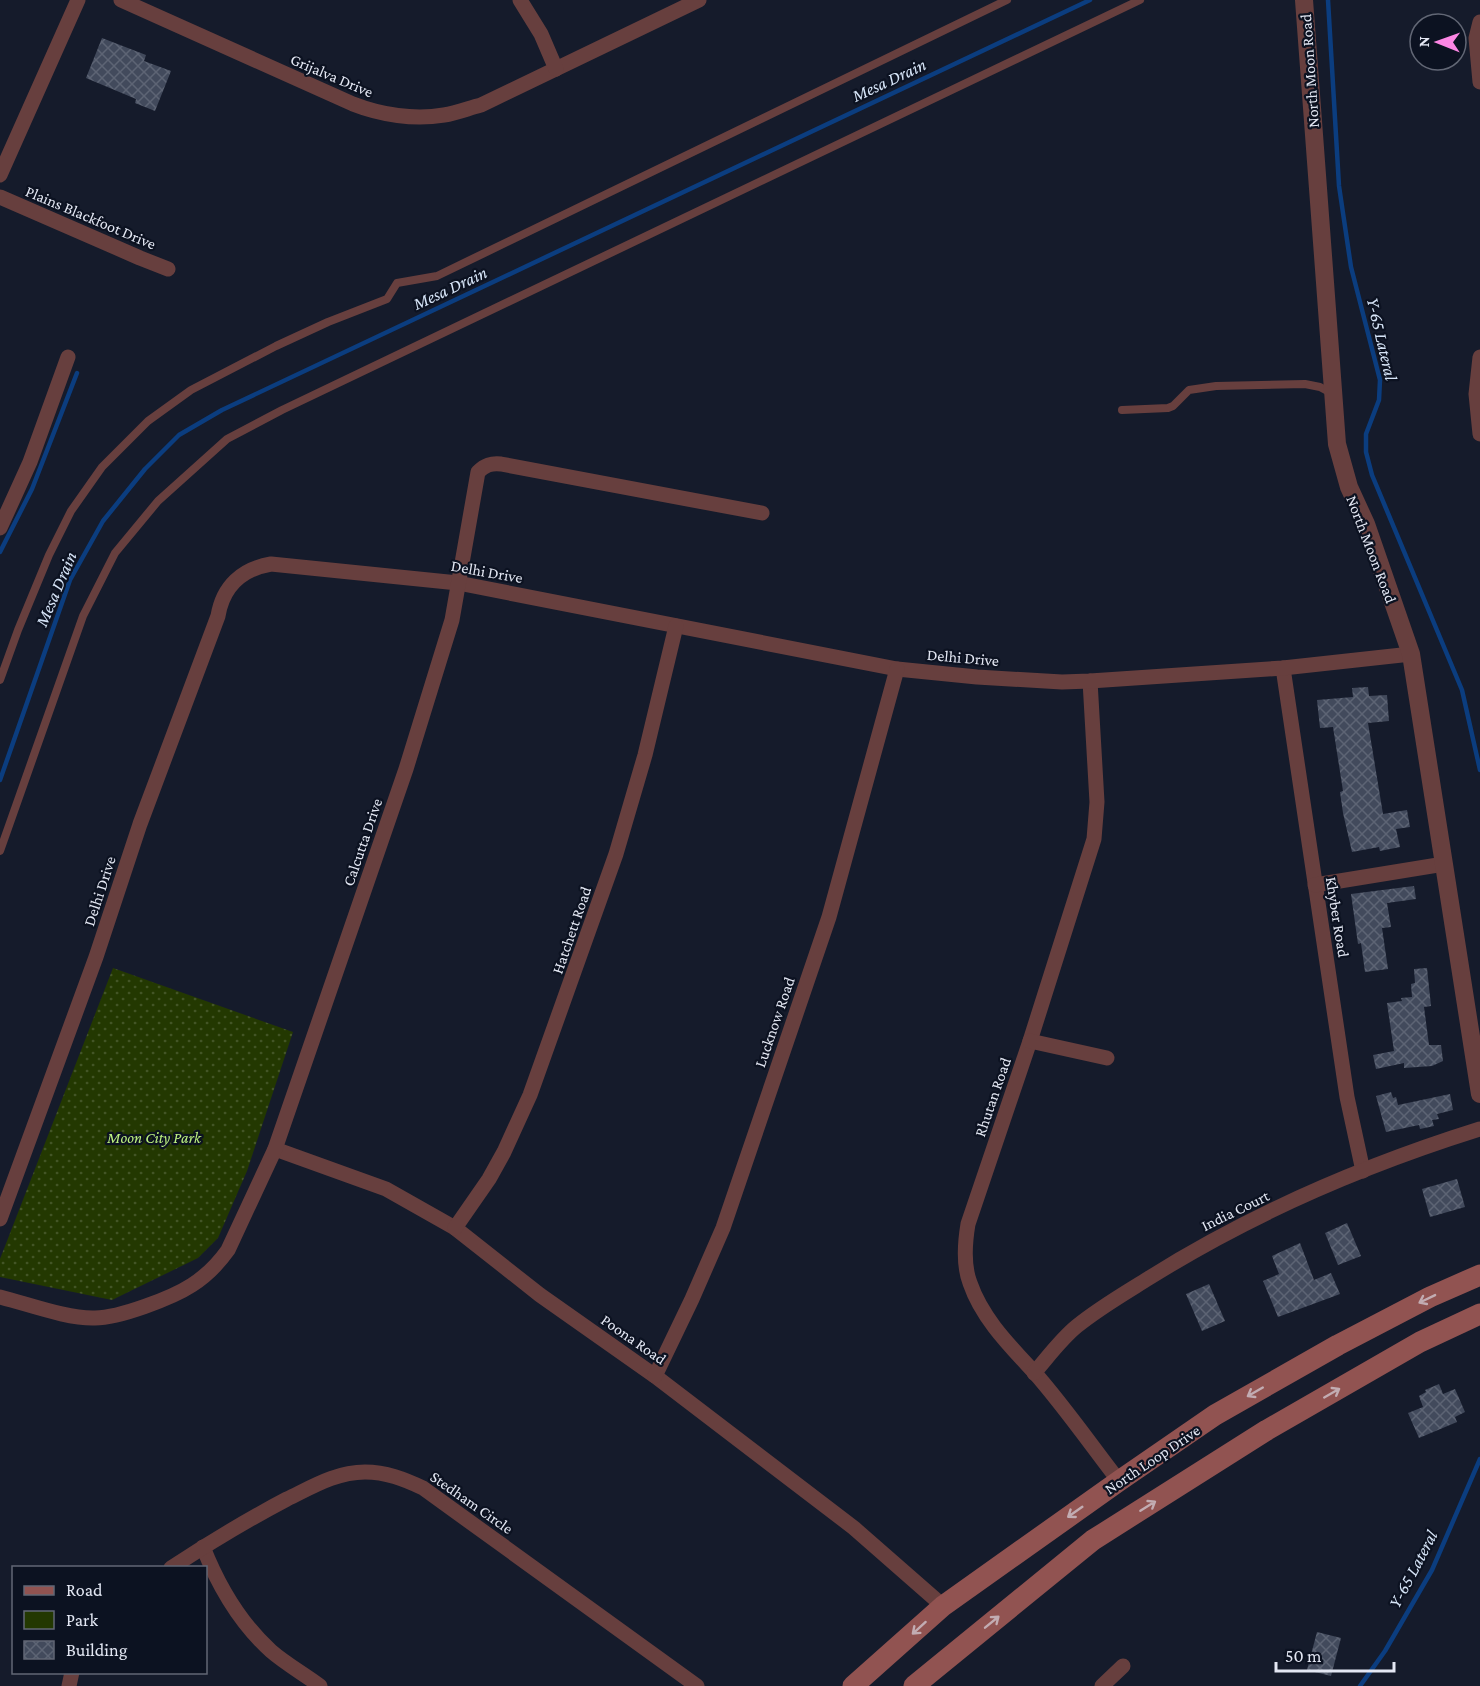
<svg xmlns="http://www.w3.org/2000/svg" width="1480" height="1686" font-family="'Crimson Pro',serif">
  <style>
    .green { fill: url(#green-dots) }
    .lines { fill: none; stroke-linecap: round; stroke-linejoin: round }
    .stream { stroke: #0b3d7f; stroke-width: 4.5 }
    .building { fill: url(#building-cross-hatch) }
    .service { stroke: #673f3e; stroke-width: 8 }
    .minor { stroke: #673f3e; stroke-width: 15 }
    .tertiary { stroke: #673f3e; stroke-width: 18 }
    .secondary { stroke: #915351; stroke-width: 21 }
    .oneway { stroke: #c2acb2 }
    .labels { text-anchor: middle; stroke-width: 4.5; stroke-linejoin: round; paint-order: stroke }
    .street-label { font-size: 16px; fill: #e3e7f3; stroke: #0c1221 }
    .park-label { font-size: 16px; font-style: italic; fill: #bdf180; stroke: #0c1221 }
    .water-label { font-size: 18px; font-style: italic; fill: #d7e5f8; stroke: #0c1221 }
  </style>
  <defs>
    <pattern id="green-dots" width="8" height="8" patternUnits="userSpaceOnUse" patternTransform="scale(1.5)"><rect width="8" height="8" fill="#233801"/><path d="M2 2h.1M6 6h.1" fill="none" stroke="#435526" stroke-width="1.8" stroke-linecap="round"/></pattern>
    <pattern id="building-cross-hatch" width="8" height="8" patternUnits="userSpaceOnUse" patternTransform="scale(1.5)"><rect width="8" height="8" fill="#424a5c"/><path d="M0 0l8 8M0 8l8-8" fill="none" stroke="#5d6474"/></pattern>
  </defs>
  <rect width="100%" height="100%" fill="#151b2b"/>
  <path class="green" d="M113 968 293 1032 247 1171 218 1238 198 1258 112 1300 0 1277V1259Z"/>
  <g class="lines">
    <g class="stream">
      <path d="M1328 0 1339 186 1351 267 1380 380 1379 400 1366 434V452L1372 475 1462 690 1480 770"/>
      <path d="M0 552 32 489 77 373"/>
      <path d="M0 780 70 580 103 521 145 469 179 435 222 410 1090 0"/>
      <path d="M1360 1686 1385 1651 1432 1570 1480 1459"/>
    </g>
  </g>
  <g class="building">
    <path d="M102 38 146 55 144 61 171 71 155 111 135 103 136 99 86 78Z"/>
    <path d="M1368 687 1369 696 1387 695 1389 721 1368 723 1383 814 1407 810 1410 827 1396 829 1400 847 1380 851 1379 847 1352 852 1343 813 1340 792 1343 791 1333 727 1320 728 1317 700 1353 697 1352 688Z"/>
    <path d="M1414 886 1416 899 1387 903 1391 927 1382 928 1388 969 1365 972 1361 943 1358 944 1351 894Z"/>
    <path d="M1427 968 1431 1006 1424 1007 1429 1045H1441L1443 1061 1432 1066 1404 1068V1063L1376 1069 1373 1055 1394 1051 1387 1003 1402 1001 1401 998 1412 997 1411 984 1415 983 1414 969Z"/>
    <path d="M1391 1092 1393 1098 1396 1097 1398 1105 1450 1094 1453 1110 1437 1114 1439 1119 1432 1120 1434 1126 1420 1129 1419 1125 1386 1132 1376 1096Z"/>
    <path d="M1457 1179 1465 1207 1430 1217 1422 1189Z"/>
    <path d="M1347 1223 1361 1256 1338 1265 1325 1233Z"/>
    <path d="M1300 1243 1314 1280 1331 1273 1340 1294 1278 1317 1263 1281 1279 1274 1272 1256Z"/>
    <path d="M1209 1284 1225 1321 1202 1331 1186 1294Z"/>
    <path d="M1439 1384 1443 1394 1455 1389 1465 1412 1455 1417 1457 1422 1419 1438 1408 1413 1423 1407 1419 1396 1426 1392 1425 1390Z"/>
    <path d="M1317 1632 1341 1638 1331 1676 1307 1670Z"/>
  </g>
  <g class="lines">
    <g class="service">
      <path d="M1122 410 1168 408 1173 406 1189 390 1216 386 1305 384 1320 387 1333 394"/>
      <path d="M0 680 18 630 49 555 71 511 102 467 148 421 191 390 276 346 328 322 387 299 397 283 437 276 1007 0"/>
      <path d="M0 851 83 616 115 553 158 501 227 439 282 410 1140 0"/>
    </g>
    <g class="minor">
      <path d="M121 0 353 104C381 115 414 120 444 115 457 113 469 108 481 105L699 0"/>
      <path d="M520 0 541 34 556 69"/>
      <path d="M1480 22 1476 38 1480 82"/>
      <path d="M0 175 78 0"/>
      <path d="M0 197 140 258 168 269"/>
      <path d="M1480 357 1476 394 1480 434"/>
      <path d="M0 528 30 462 68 357"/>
      <path d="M1283 668 1347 1097 1363 1171"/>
      <path d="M1090 681 1097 802 1094 839 1030 1041 968 1224C965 1242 963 1265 970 1283 982 1318 1009 1345 1034 1372 1064 1406 1091 1445 1119 1481"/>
      <path d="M1315 885 1444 864"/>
      <path d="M1030 1041 1107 1058"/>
      <path d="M275 1149 386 1189 455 1228 540 1295 655 1376 854 1528 943 1606"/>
      <path d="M0 1219 96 957 140 824 218 616C223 586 242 569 271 564L458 583 897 669 977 677 1062 682 1090 681 1283 668 1411 654"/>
      <path d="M455 1228 489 1179 504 1152 530 1095 616 854 645 755 676 626"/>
      <path d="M0 1297C28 1304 68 1319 95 1318 119 1318 172 1298 192 1285 206 1276 218 1264 228 1250L275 1149 406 769 452 620 478 472C485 465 491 463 501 464L762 513"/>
      <path d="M1034 1373C1048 1357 1061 1339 1077 1326 1099 1308 1125 1293 1149 1278 1251 1214 1365 1165 1480 1129"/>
      <path d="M655 1376 692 1299 723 1228 829 917 897 669"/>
      <path d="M203 1547C218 1585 240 1623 271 1651 286 1664 304 1674 320 1686"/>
      <path d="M171 1568C209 1543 247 1520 287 1499 312 1487 336 1472 365 1472 386 1472 404 1479 423 1488L697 1686"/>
      <path d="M69 1686 72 1672"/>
      <path d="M1102 1686 1123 1666"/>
    </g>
    <path class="tertiary" d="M1304 0 1337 444 1349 487 1366 524 1411 654 1480 1094"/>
    <g class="secondary">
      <path d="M853 1686 943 1606 1119 1481 1215 1415 1338 1345 1430 1297 1480 1275"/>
      <path d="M914 1686 1093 1540 1267 1430 1420 1342 1480 1314"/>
    </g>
  </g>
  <defs><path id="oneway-shaft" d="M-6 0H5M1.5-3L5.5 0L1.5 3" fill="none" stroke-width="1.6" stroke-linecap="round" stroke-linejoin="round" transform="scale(1.5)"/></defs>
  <g class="oneway">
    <use href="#oneway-shaft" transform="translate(1427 1299) rotate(154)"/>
    <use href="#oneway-shaft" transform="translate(1255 1392) rotate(150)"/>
    <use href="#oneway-shaft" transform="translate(1332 1393) rotate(-30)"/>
    <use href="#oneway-shaft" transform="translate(1148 1506) rotate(-32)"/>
    <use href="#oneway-shaft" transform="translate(1075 1512) rotate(145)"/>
    <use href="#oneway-shaft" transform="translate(992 1622) rotate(-39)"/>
    <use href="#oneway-shaft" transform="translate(919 1628) rotate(138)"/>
  </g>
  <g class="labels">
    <g class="street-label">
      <text transform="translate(1309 71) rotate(-94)" y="6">North Moon Road</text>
      <text transform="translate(332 75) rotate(23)" y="6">Grijalva Drive</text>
      <text transform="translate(91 217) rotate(23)" y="6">Plains Blackfoot Drive</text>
      <text transform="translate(1372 549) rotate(69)" y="6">North Moon Road</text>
      <text transform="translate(487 571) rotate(10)" y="6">Delhi Drive</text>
      <text transform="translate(963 657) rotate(5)" y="6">Delhi Drive</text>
      <text transform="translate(362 842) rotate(-71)" y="6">Calcutta Drive</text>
      <text transform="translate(99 891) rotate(-72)" y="6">Delhi Drive</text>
      <text transform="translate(1338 917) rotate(81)" y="6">Khyber Road</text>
      <text transform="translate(571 930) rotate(-71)" y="6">Hatchett Road</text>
      <text transform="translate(774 1022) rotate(-71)" y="6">Lucknow Road</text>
      <text transform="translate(992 1097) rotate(-71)" y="6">Rhutan Road</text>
      <text transform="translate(1235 1210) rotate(-26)" y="6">India Court</text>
      <text transform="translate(634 1339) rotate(35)" y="6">Poona Road</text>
      <text transform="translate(1152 1459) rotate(-34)" y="6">North Loop Drive</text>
      <text transform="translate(472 1502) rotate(35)" y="6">Stedham Circle</text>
    </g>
    <g class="park-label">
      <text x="154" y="1143">Moon City Park</text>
    </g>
    <g class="water-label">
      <text transform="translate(889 80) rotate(-25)" y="6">Mesa Drain</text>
      <text transform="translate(450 288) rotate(-25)" y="6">Mesa Drain</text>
      <text transform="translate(1382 339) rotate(77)" y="6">Y-65 Lateral</text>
      <text transform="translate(56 589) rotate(-67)" y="6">Mesa Drain</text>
      <text transform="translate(1413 1569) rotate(-62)" y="6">Y-65 Lateral</text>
    </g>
  </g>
  <rect x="12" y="1566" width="195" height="108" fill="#0c1221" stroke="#626775" stroke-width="1.5"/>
  <rect x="24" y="1586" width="30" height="9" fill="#915351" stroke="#626775" stroke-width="1.5"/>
  <text x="66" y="1596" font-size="18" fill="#e3e7f3">Road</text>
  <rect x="24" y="1611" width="30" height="18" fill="#233801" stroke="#626775" stroke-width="1.5"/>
  <text x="66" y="1626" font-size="18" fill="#e3e7f3">Park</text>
  <rect x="24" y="1641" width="30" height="18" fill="url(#building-cross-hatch)" stroke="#626775" stroke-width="1.5"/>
  <text x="66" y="1656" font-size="18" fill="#e3e7f3">Building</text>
  <g transform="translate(1438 42) rotate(271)"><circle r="28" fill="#0c1221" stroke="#626775" stroke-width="1.5"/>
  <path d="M0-4.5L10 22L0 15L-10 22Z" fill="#fc86e4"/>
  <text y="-9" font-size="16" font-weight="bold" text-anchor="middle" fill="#e3e7f3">N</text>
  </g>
  <path d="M1276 1662v9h118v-9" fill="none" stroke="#e3e7f3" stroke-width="3"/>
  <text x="1285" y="1662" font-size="18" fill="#e3e7f3" stroke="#0c1221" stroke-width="4.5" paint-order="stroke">50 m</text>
</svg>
